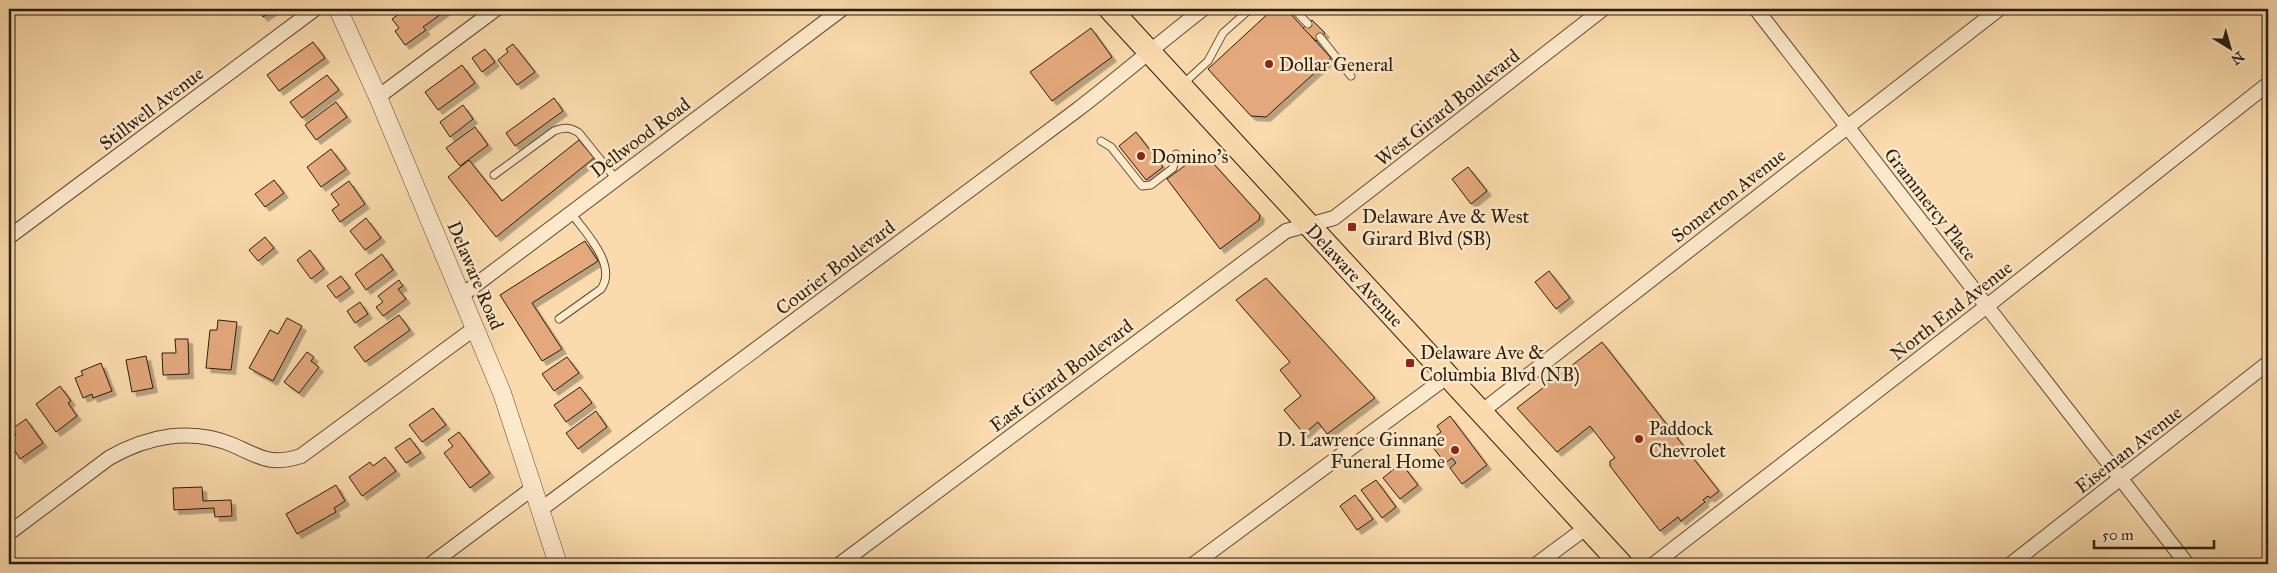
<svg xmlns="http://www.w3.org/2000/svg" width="2277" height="573" font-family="'IM FELL Great Primer',serif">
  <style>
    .building { fill: #e4a87c; stroke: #2a1d0e; filter: url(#shadow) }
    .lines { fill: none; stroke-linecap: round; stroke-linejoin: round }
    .service-casing { stroke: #5e4c36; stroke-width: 9 }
    .minor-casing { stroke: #5e4c36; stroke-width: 16 }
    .tertiary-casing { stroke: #5e4c36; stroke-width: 19 }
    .primary-casing { stroke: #2a1d0e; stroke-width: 24 }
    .service { stroke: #fce8ca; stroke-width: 7 }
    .minor { stroke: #fce8ca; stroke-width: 14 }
    .tertiary { stroke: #fce8ca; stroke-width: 18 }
    .primary { stroke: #fbdbad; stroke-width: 22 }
    .poi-dot { fill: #8f2418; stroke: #fce8ca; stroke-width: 2 }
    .labels { text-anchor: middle; stroke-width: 5; stroke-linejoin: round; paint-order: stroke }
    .poi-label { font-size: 19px; fill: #2a1d0e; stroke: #fce8ca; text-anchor: start }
    .street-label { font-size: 19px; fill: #2a1d0e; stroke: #fce8ca }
  </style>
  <defs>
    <filter id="shadow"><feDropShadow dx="4.5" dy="4.5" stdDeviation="0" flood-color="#0004"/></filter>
  </defs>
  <rect width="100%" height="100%" fill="#fbdbad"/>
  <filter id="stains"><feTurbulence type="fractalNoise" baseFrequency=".004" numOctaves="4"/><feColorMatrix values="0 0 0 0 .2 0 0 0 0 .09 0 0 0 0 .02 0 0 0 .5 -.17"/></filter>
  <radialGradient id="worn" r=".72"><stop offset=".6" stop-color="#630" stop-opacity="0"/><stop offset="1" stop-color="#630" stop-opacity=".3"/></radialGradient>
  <g class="building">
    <path d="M257 9H275L263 17Z"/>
    <path d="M406 9H448L423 27 426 30 405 45 395 31 399 28 392 19Z"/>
    <path d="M1273 9H1286L1331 58 1266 117 1251 116 1208 69Z"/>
    <path d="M1312 20 1325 33 1316 41 1303 28Z"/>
    <path d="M1091 28 1112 57 1052 101 1030 72Z"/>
    <path d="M313 42 325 58 279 91 267 75Z"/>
    <path d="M513 44 535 72 517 85 498 60 508 52 506 49Z"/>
    <path d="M485 49 495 62 482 72 472 58Z"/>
    <path d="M462 65 475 83 438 110 425 92Z"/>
    <path d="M327 75 339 90 302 118 290 102Z"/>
    <path d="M554 98 563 111 515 146 506 133Z"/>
    <path d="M336 102 347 117 316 140 305 125Z"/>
    <path d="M463 105 473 119 450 137 440 122Z"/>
    <path d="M475 127 488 145 460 166 446 148Z"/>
    <path d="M1136 132 1163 167 1146 180 1119 146Z"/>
    <path d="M579 140 594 158 496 237 448 177 469 160 502 201Z"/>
    <path d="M331 149 346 169 321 187 307 167Z"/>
    <path d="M1203 152 1260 215 1259 220 1220 249 1167 179Z"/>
    <path d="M1468 167 1487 191 1471 204 1452 179Z"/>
    <path d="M274 180 284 193 265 207 255 194Z"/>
    <path d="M349 181 365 204 340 222 332 210 339 205 331 194Z"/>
    <path d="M366 218 381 238 365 250 350 231Z"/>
    <path d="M265 237 274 248 258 261 249 250Z"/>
    <path d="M585 241 598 261 532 303 562 349 542 361 500 295Z"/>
    <path d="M310 250 324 269 311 279 297 260Z"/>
    <path d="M382 254 393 270 366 290 355 274Z"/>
    <path d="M1549 271 1570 298 1556 309 1535 282Z"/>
    <path d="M341 276 350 288 336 298 327 286Z"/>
    <path d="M1266 278 1375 398 1327 434 1318 422 1304 434 1284 410 1301 396 1280 370 1290 362 1236 300Z"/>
    <path d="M399 280 403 286 398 289 406 299 383 316 376 307 383 302 378 296Z"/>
    <path d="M360 302 368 314 355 323 347 311Z"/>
    <path d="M399 315 410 330 365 362 354 347Z"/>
    <path d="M287 318 302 326 273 381 249 368 270 330 278 334Z"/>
    <path d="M218 320 237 322 231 370 206 368 210 330H217Z"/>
    <path d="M175 339H188L189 374 163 375 162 353H176Z"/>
    <path d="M1602 342 1719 491 1710 498 1708 496 1703 500 1705 502 1681 521 1678 517 1660 531 1610 466V461L1615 458 1590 426 1557 452 1517 408Z"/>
    <path d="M307 352 314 357 311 361 319 367 299 393 284 382Z"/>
    <path d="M146 356 153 388 132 392 126 360Z"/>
    <path d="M567 357 579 373 554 391 542 374Z"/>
    <path d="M101 363 112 391 93 398 92 394 83 398 75 378 83 375 81 371Z"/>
    <path d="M60 386 71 401 68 403 77 416 56 432 36 404Z"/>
    <path d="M580 387 592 403 566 422 554 405Z"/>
    <path d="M433 408 446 425 422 442 409 425Z"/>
    <path d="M596 411 607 427 578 449 566 433Z"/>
    <path d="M1450 416 1487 465 1462 484 1450 468 1456 463 1452 458 1445 463 1428 441 1441 432 1437 426Z"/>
    <path d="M26 419 43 443 20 459 9 441 16 435 12 429Z"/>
    <path d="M459 432 490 473 470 488 444 453 453 446 448 440Z"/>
    <path d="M410 438 421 453 406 463 395 448Z"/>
    <path d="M385 457 396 471 362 496 349 477 370 462 373 466Z"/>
    <path d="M1401 463 1418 485 1400 499 1383 478Z"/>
    <path d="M1376 480 1396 507 1382 518 1361 490Z"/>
    <path d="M336 485 345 501 334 508 336 512 297 534 286 514Z"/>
    <path d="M202 487 203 501 231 500 232 516 215 517 214 508 174 510 173 488Z"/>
    <path d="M1355 495 1373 519 1357 530 1340 506Z"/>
  </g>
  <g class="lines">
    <defs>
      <g id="service">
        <path d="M1294 9 1308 24"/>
        <path d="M1320 37 1351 76"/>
        <path d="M1183 84 1208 61 1223 33 1250 9"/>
        <path d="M1101 141 1111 147 1142 186 1151 185 1173 168 1176 154"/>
        <path d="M494 175 554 131C564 127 570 127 579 133L616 179"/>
        <path d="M559 319 601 289C618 265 585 232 571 213"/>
      </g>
      <g id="minor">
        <path d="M1756 9 2187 564"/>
        <path d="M378 97 496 9"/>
        <path d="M9 237 315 9"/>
        <path d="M461 296 842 9"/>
        <path d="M1481 412 1999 9"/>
        <path d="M540 510 1077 110C1120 77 1160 42 1203 9"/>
        <path d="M9 533 109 458C147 436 191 427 233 445 260 457 270 466 301 456L475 328"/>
        <path d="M431 564 533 488"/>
        <path d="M840 564 1286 231 1334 218 1603 9"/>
        <path d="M1194 564 1448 376"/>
        <path d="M1537 564 1587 527"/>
        <path d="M1654 564 1987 306 2268 84"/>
        <path d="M2011 564 2268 363"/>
      </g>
      <path id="tertiary" d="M338 9 378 97 502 393 558 564"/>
      <path id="primary" d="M1110 9 1621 564"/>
    </defs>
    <use href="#service" class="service-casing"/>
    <use href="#minor" class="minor-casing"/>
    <use href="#tertiary" class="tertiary-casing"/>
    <use href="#primary" class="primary-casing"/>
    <use href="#service" class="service"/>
    <use href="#minor" class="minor"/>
    <use href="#tertiary" class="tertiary"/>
    <use href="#primary" class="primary"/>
  </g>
  <g class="poi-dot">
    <circle cx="1269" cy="64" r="5"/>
    <circle cx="1141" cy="156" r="5"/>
    <rect x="1347" y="222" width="10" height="10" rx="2.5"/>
    <rect x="1405" y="358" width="10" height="10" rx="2.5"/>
    <circle cx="1639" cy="439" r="5"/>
    <circle cx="1455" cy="450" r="5"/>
  </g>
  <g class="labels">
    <g class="poi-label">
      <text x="1279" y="71">Dollar General</text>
      <text x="1151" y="163">Domino's</text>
      <text x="1362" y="223">Delaware Ave &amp; West<tspan x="1362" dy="22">Girard Blvd (SB)</tspan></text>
      <text x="1420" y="359">Delaware Ave &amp;<tspan x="1420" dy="22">Columbia Blvd (NB)</tspan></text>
      <text x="1649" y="435">Paddock<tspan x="1649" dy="22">Chevrolet</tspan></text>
      <text x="1445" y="446" text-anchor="end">D. Lawrence Ginnane<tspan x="1445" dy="22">Funeral Home</tspan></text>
    </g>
    <g class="street-label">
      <text transform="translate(1447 107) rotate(-38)" y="7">West Girard Boulevard</text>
      <text transform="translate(151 108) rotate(-37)" y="7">Stillwell Avenue</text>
      <text transform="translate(640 137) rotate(-37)" y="7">Dellwood Road</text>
      <text transform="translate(1728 195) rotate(-38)" y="7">Somerton Avenue</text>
      <text transform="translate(1931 204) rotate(52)" y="7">Grammercy Place</text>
      <text transform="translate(835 267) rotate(-37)" y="7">Courier Boulevard</text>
      <text transform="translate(476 275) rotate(67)" y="7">Delaware Road</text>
      <text transform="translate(1355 275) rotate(47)" y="7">Delaware Avenue</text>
      <text transform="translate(1951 310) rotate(-38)" y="7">North End Avenue</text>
      <text transform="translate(1061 375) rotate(-37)" y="7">East Girard Boulevard</text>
      <text transform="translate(2128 449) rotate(-38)" y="7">Eiseman Avenue</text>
    </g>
  </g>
  <rect width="2277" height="573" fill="none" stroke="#fbdbad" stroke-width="30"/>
  <rect x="10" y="10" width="2257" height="553" fill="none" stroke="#2a1d0e" stroke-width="2.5"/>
  <rect x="15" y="15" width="2247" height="543" fill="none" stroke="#2a1d0e"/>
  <g transform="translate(2230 48) rotate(143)" stroke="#fce8ca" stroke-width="4" paint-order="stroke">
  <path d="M0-4L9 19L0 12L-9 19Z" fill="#2a1d0e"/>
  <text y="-8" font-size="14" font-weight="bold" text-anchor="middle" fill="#2a1d0e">N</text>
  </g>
  <path d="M2094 540v8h120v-8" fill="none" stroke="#2a1d0e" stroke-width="2.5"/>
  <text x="2102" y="540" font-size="15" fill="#2a1d0e" stroke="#fce8ca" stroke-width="4" paint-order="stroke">50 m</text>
  <rect width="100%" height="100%" filter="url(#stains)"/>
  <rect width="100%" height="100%" fill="url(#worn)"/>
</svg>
